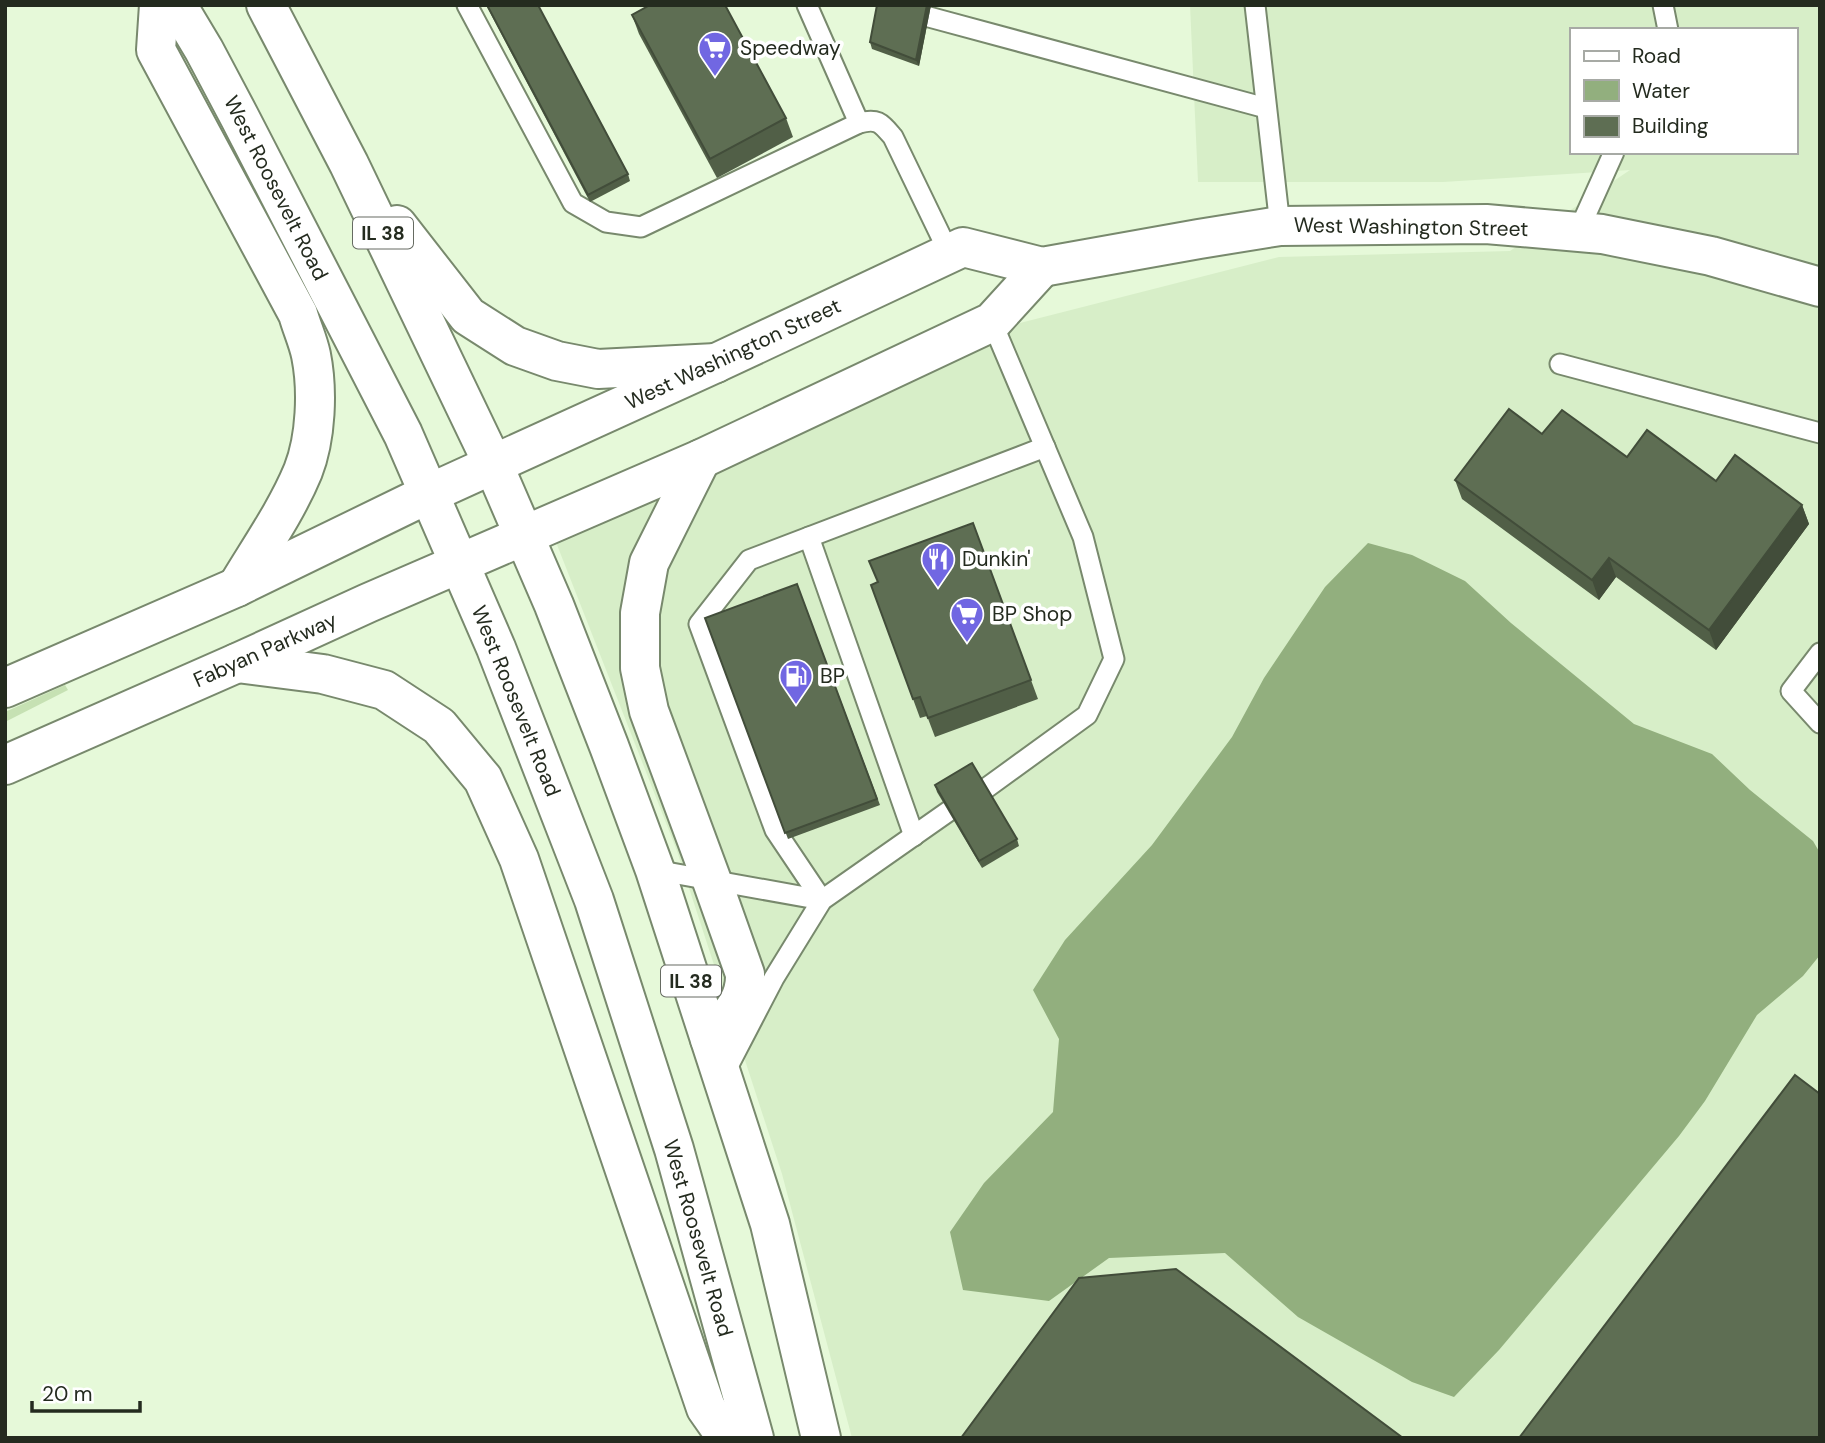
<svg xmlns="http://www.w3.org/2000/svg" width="1825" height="1443" font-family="'DM Sans',sans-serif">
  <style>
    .built { fill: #d7eec8; fill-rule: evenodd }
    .green { fill: #c6e1b3 }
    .water { fill: #92af7e }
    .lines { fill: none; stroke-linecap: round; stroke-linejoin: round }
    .lane-casing { stroke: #78896d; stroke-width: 23 }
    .secondary-casing { stroke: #78896d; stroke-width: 42 }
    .primary-casing { stroke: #78896d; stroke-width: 42 }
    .lane { stroke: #fff; stroke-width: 19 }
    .secondary { stroke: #fff; stroke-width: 38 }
    .primary { stroke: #fff; stroke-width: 38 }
    .wall { fill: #515f47 }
    .shaded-wall { fill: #424d3a }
    .building { fill: #5e6e53; stroke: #424d3a; stroke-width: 2 }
    .labels { text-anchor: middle; stroke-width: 7; stroke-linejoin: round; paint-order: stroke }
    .shield { fill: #fff; stroke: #666b62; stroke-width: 2 }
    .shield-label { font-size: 19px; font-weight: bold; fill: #242b1f }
    .poi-label { font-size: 21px; fill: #242b1f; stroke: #fff; text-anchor: start }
    .street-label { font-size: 21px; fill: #242b1f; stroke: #fff }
  </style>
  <rect width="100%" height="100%" fill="#e6f9d9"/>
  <path class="built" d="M1190 5H1820V1438H852L782 1174 677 851 552 532 1020 323 1279 257 1510 251 1630 170 1443 182H1198ZM1571 30H1795V152H1571Z"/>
  <path class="green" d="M65 685 68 690 5 722V712Z"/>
  <path class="water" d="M1368 543 1412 555 1465 581 1511 623 1634 724 1712 754 1750 790 1813 841 1820 853V955L1803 976 1757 1015 1705 1101 1679 1136 1499 1350 1454 1397 1412 1382 1298 1317 1225 1253 1109 1258 1049 1301 963 1290 950 1232 984 1183 1053 1112 1059 1039 1033 990 1065 940 1152 845 1232 737 1264 678 1325 587Z"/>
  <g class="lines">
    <defs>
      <g id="lane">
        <path d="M467 5 573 203 606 222 641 227 859 123C878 118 881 123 893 137L949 253"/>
        <path d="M807 5 859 123"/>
        <path d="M1255 5 1280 226"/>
        <path d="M1663 5 1668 30"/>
        <path d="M929 17 1266 108"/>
        <path d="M1578 232 1614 152"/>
        <path d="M1560 364 1820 433"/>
        <path d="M809 537 914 836"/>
        <path d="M1820 653 1791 691 1820 723"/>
        <path d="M985 789 1087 715 1114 659 1083 537 992 322"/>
        <path d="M655 870 822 900"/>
        <path d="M822 900 775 830 699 624 749 560 1045 447"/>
        <path d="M723 1076 774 978 822 900 949 811"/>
      </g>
      <g id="secondary">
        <path d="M5 688 237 587 428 494 716 363 963 247 1042 267 1199 239 1280 226 1486 224 1602 234 1711 256 1820 287"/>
        <path d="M5 765 237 663 368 603 701 459 992 322 1042 267"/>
      </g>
      <g id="primary">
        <path d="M159 5 156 50 298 314C302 328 308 341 311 355 318 390 316 438 303 471 286 512 259 550 237 587"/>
        <path d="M177 5 204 50 240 118 403 434 496 648 594 900 674 1149 754 1438"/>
        <path d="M266 5 349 164 493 464 554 605 609 746 655 870 770 1224 821 1438"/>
        <path d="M397 225 468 316 515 346 557 361 598 369 716 363"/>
        <path d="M701 459 649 563 640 613V668L649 711 712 881 745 974C746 1003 727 1018 710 1039"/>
        <path d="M237 663 323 674 384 690 439 726 483 779 519 859 706 1408 727 1438"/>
      </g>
    </defs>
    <use href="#lane" class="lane-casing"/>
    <use href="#secondary" class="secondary-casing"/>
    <use href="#primary" class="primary-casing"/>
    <use href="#lane" class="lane"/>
    <use href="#secondary" class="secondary"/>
    <use href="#primary" class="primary"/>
  </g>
  <g class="wall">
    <path d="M486 5H538L628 174 630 181 590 202Z"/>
    <path d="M877 5H931L919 66 872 49 870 42Z"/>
    <path d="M632 15 786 118 793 137 717 178 639 34Z"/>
    <path d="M1542 434 1802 505 1809 524 1716 650 1616 577 1599 600 1462 499 1455 480Z"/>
    <path d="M973 523 1038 699 935 737 927 716 920 718 871 585 877 582Z"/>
    <path d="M797 584 880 805 788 839 705 618Z"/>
    <path d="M935 785 1017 839 1019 846 982 868 937 792Z"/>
  </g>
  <g class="shaded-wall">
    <path d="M927 5H931L919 66 916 60Z"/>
    <path d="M1802 505 1809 524 1716 650 1709 630Z"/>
    <path d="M1609 558 1616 577 1599 600 1592 580Z"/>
  </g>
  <g class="building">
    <path d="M487 5H538L628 174 588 195Z"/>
    <path d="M650 5H725L786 118 710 159 632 15Z"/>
    <path d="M877 5H927L916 60 870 42Z"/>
    <path d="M1509 409 1542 434 1562 410 1627 457 1647 430 1716 481 1735 455 1802 505 1709 630 1609 558 1592 580 1455 480Z"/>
    <path d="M973 523 1031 680 928 718 920 697 913 699 871 585 878 582 869 561Z"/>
    <path d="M797 584 877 799 785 833 705 618Z"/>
    <path d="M972 763 1017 839 979 861 935 785Z"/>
    <path d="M1795 1075 1820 1094V1438H1519Z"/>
    <path d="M1176 1269 1403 1438H961L1079 1278Z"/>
  </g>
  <defs>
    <symbol id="supermarket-pin" viewBox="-11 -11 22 30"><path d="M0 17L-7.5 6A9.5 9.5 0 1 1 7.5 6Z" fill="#7167e2" stroke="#fff"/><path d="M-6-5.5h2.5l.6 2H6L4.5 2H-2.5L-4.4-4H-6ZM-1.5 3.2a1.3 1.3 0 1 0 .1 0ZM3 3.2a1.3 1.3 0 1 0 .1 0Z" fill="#fff"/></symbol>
    <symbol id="restaurant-pin" viewBox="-11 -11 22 30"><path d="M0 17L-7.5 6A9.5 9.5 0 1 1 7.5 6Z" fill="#7167e2" stroke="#fff"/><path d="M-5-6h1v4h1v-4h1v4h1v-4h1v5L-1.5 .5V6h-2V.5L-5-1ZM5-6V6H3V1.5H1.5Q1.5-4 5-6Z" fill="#fff"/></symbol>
    <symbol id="fuel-pin" viewBox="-11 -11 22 30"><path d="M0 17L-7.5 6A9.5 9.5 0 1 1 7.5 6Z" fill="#7167e2" stroke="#fff"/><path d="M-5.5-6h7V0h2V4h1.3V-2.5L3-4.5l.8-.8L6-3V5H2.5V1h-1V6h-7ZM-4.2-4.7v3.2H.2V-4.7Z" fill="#fff"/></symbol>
  </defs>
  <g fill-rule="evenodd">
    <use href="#supermarket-pin" x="696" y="29" width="38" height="52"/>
    <use href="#restaurant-pin" x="919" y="540" width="38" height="52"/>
    <use href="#supermarket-pin" x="948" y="595" width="38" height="52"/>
    <use href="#fuel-pin" x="777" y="657" width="38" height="52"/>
  </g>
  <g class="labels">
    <g class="shield">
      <rect x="353" y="217.5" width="60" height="31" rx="5"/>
      <rect x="661" y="965.5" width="60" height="31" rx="5"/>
    </g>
    <g class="shield-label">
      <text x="383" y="240">IL 38</text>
      <text x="691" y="988">IL 38</text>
    </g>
    <g class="poi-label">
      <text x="740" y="55">Speedway</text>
      <text x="962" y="566">Dunkin'</text>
      <text x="992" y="621">BP Shop</text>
      <text x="820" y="683">BP</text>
    </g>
    <g class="street-label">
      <text transform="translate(276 188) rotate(63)" y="7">West Roosevelt Road</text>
      <text transform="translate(1411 227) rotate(1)" y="7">West Washington Street</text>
      <text transform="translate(733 354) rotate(-25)" y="7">West Washington Street</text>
      <text transform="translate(265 650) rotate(-24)" y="7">Fabyan Parkway</text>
      <text transform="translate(516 701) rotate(68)" y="7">West Roosevelt Road</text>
      <text transform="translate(698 1238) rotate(74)" y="7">West Roosevelt Road</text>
    </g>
  </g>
  <rect width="1825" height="1443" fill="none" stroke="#242b1f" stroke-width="14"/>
  <rect x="1570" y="28" width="228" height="126" fill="#ffffff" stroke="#a7aaa5" stroke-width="2"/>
  <rect x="1584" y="51" width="35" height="10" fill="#ffffff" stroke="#a7aaa5" stroke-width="2"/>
  <text x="1632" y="63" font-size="21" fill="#242b1f">Road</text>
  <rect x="1584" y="80" width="35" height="21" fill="#92af7e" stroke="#a7aaa5" stroke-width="2"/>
  <text x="1632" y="98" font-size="21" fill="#242b1f">Water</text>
  <rect x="1584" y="116" width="35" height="21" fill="#5e6e53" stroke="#a7aaa5" stroke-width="2"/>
  <text x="1632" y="133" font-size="21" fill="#242b1f">Building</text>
  <path d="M32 1401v10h108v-10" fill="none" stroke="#242b1f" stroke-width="3.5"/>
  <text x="42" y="1401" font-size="21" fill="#242b1f" stroke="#ffffff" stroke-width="5" paint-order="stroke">20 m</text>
</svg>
